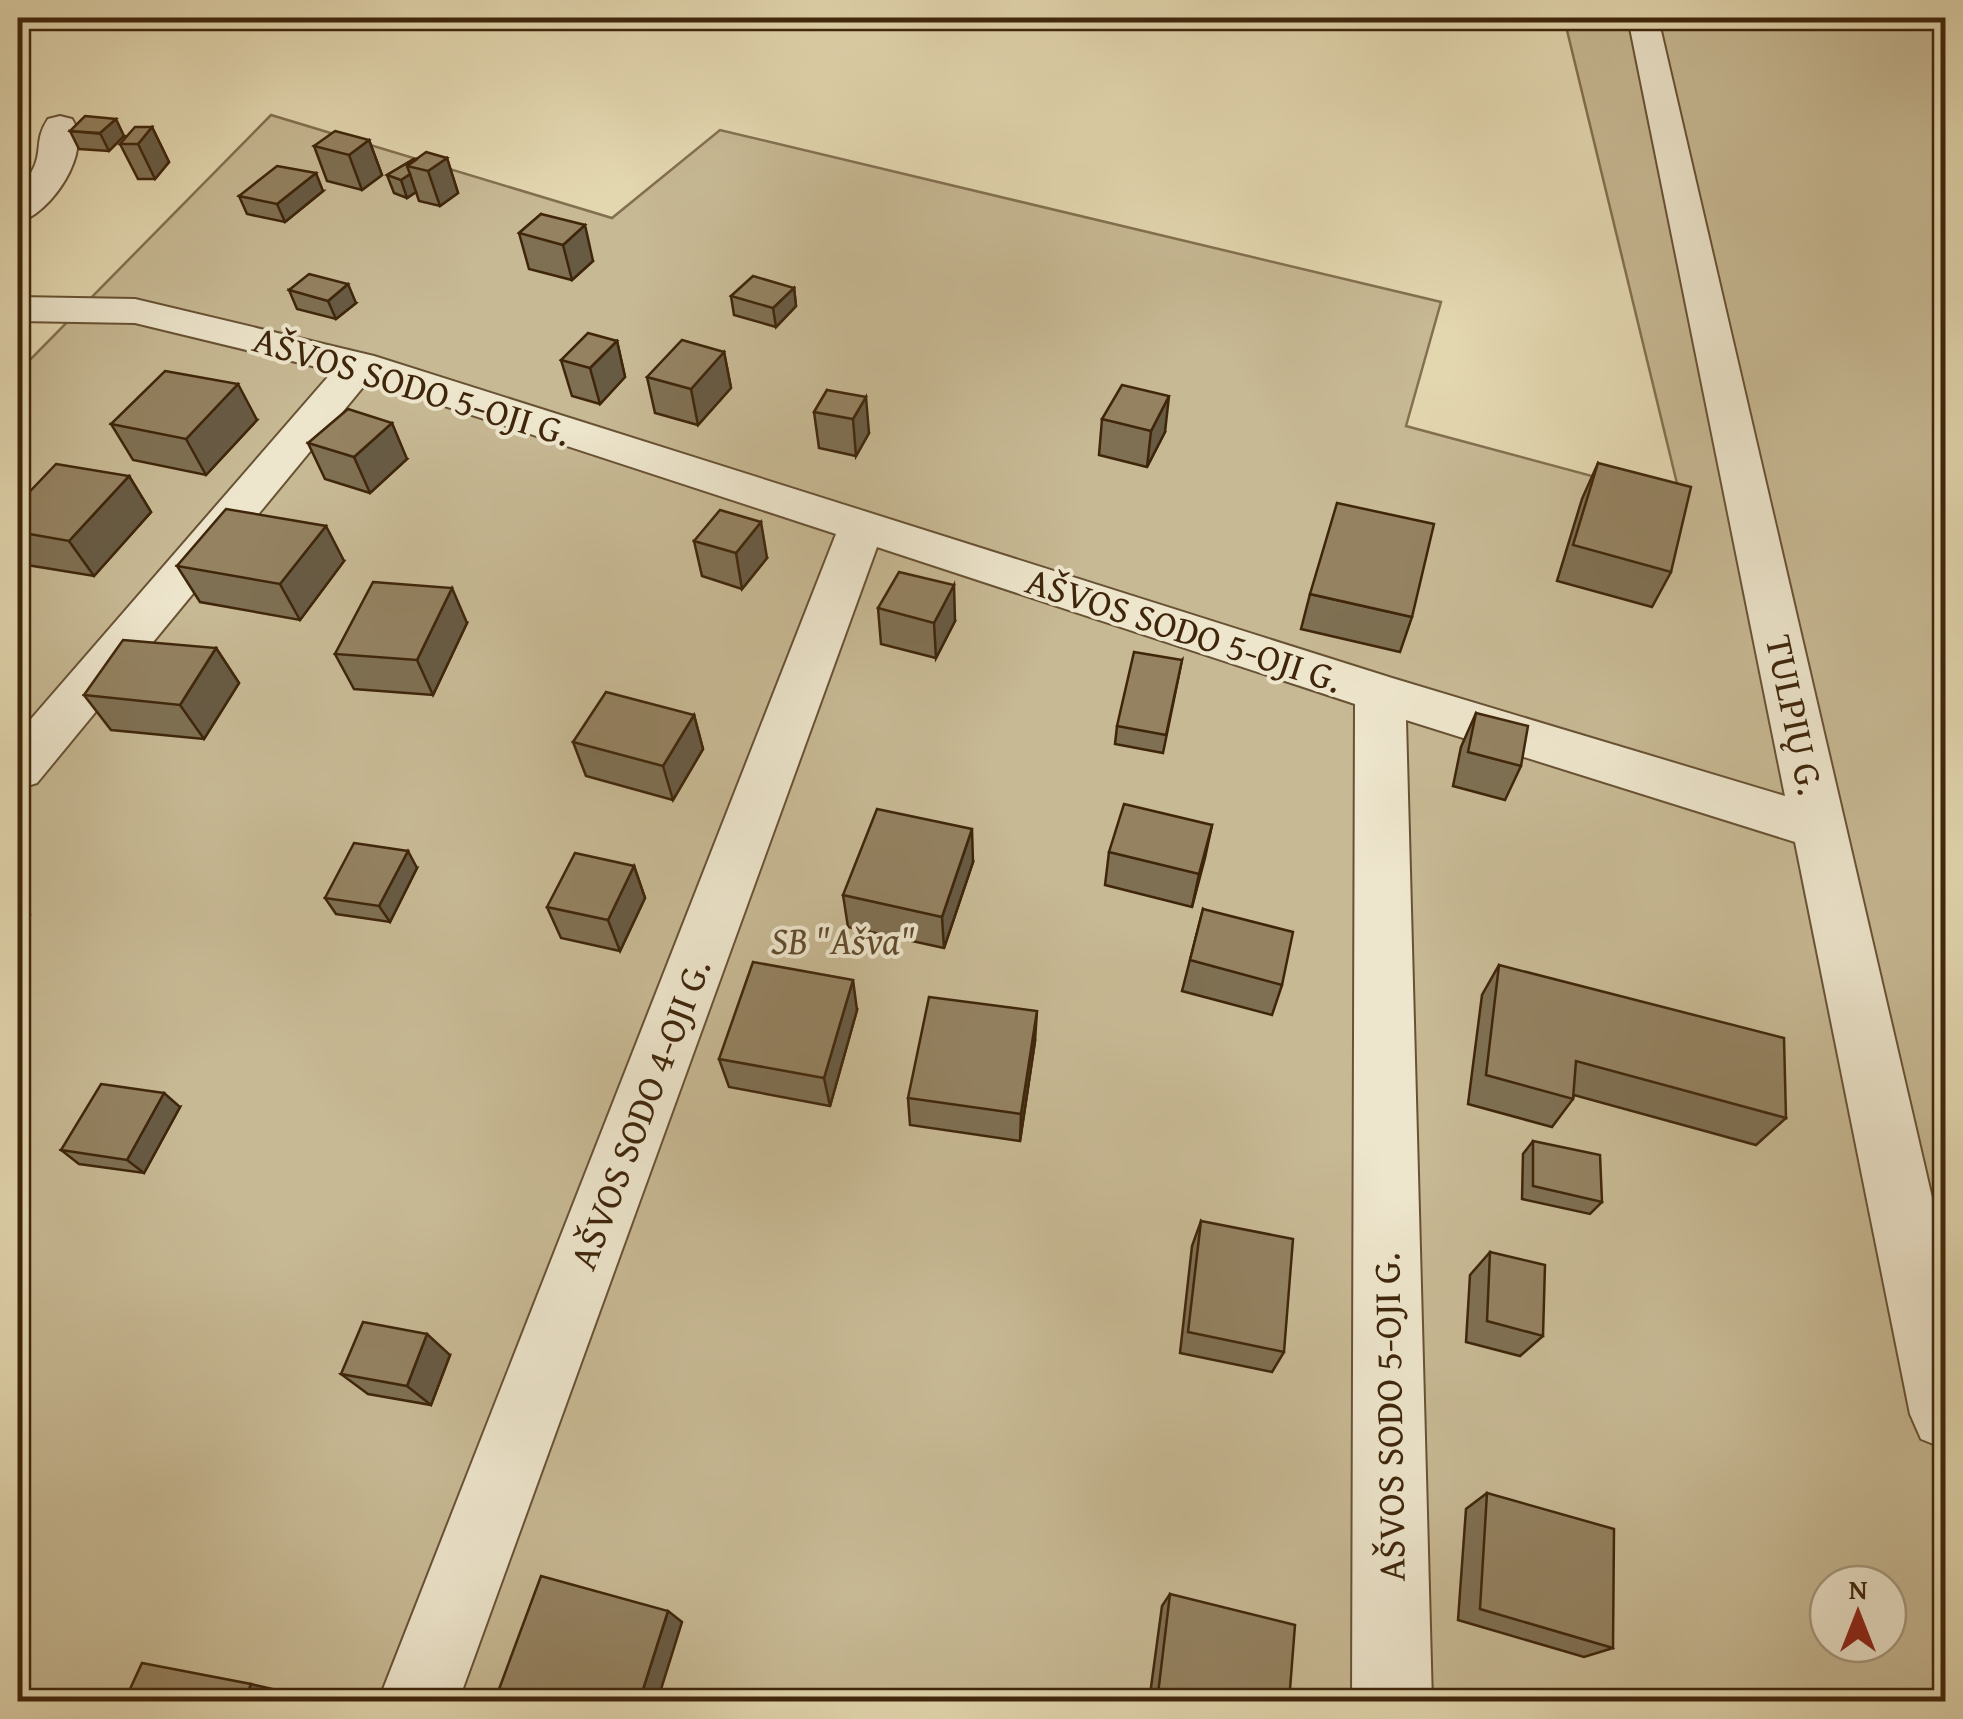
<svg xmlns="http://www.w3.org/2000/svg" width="1963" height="1719" font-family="'Gentium Book Plus',serif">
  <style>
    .green { fill: #c7b994; stroke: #837050; stroke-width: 2.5; fill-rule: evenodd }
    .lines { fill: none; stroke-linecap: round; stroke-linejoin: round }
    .street-casing { stroke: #685234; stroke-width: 4 }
    .street { fill: #ede5cc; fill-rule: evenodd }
    .wall { fill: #7f7053; stroke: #3f260b; stroke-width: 2.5 }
    .shaded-wall { fill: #685b44; stroke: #3f260b; stroke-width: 2.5 }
    .building { fill: #948261; stroke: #3f260b; stroke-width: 2.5 }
    .labels { text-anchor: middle; stroke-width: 8; stroke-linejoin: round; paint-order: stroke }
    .street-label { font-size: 38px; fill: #3f260b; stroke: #ede5cc }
    .park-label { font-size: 38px; font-style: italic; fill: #614b2d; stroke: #ede5cc }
  </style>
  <rect width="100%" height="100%" fill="#e3d7b0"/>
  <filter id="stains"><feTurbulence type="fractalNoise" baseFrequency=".002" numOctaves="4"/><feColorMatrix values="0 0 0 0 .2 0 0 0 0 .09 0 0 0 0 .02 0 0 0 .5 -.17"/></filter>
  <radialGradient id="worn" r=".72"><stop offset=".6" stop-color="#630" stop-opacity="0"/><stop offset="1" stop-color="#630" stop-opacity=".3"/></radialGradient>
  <path class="green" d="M1564 18H1945V1701L18 1702V372L271 115 612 218 720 130 1441 302 1406 426 1681 500ZM1828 1584H1888V1644H1828Z"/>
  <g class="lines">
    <defs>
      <g id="street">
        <path d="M1628 18H1658L1946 1258V1449L1921 1439 1910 1414 1795 842 1406 720 1432 1702H1352L1355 704 877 547 458 1702H378L836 534 368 381 37 783 18 789V734L333 371 135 323 18 321V297L135 299 374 356 1392 678 1785 796Z"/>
        <path d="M60 116 72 119C94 151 50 215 18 222V190C50 155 30 146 48 119Z"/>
      </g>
    </defs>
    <use href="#street" class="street-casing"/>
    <use href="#street" class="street"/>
  </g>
  <g class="wall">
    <path d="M152 127 169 162 155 179H138L120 144Z"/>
    <path d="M70 131 124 136 109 151 79 149Z"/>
    <path d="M369 140 382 175 362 190 327 181 314 146Z"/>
    <path d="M447 158 458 193 440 206 419 201 416 192 407 198 394 193 387 175 414 159Z"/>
    <path d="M323 191 285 222 247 214 239 196Z"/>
    <path d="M541 214 593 261 572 280 529 269 519 233Z"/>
    <path d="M794 288 796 306 776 327 734 315 731 296Z"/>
    <path d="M289 290 356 303 336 319 297 309Z"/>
    <path d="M617 341 625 377 600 404 572 396 561 360Z"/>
    <path d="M724 352 731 388 698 425 655 413 647 377Z"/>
    <path d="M827 390 869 433 856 456 819 448 814 412Z"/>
    <path d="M1102 419 1165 432 1147 467 1099 455Z"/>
    <path d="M257 420 206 475 133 460 111 424Z"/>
    <path d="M308 443 407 459 370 493 325 479Z"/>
    <path d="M1598 463 1671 572 1652 607 1557 581 1582 499Z"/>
    <path d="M129 476 151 512 94 576 21 564 18 559V504Z"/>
    <path d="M694 541 767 558 742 589 702 576Z"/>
    <path d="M344 561 300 620 200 602 177 566Z"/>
    <path d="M1310 594 1412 617 1400 652 1301 629Z"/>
    <path d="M878 608 955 621 936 658 881 644Z"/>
    <path d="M467 623 433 695 354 689 335 654Z"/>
    <path d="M216 648 239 683 204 739 111 730 84 695Z"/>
    <path d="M1182 660 1163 753 1115 744 1117 726Z"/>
    <path d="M1476 713 1521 766 1505 800 1453 786 1461 747Z"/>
    <path d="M694 715 703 749 673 800 586 776 573 742Z"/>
    <path d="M1212 825 1192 907 1105 885 1109 852Z"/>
    <path d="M973 862 944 948 848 927 843 895Z"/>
    <path d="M634 866 645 898 620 951 561 938 547 907Z"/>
    <path d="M417 868 390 922 336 914 325 898Z"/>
    <path d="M1203 909 1282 985 1272 1015 1182 991Z"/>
    <path d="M1499 965 1786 1118 1756 1145 1574 1095 1573 1099 1552 1127 1468 1104 1482 995Z"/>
    <path d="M857 1010 830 1106 729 1087 719 1059Z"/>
    <path d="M1035 1041 1020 1141 910 1125 908 1098Z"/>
    <path d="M180 1107 144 1173 79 1164 61 1150Z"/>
    <path d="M1533 1141 1602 1202 1590 1214 1522 1199 1523 1154Z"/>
    <path d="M1201 1221 1284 1352 1272 1372 1180 1353 1192 1246Z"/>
    <path d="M1490 1252 1543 1336 1520 1356 1466 1342 1470 1275Z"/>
    <path d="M450 1355 431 1405 368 1394 341 1374Z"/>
    <path d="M1487 1493 1613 1648 1584 1657 1458 1620 1466 1509Z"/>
    <path d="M1170 1594 1289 1702H1149L1162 1606Z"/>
  </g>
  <g class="shaded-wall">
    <path d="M116 119 124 136 109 151 100 133Z"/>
    <path d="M152 127 169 162 155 179 138 144Z"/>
    <path d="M369 140 382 175 362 190 349 155Z"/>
    <path d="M447 158 458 193 440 206 428 171Z"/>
    <path d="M316 173 323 191 285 222 277 204Z"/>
    <path d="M410 174 416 192 407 198 401 180Z"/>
    <path d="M585 225 593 261 572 280 563 245Z"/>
    <path d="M348 284 356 303 336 319 328 301Z"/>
    <path d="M794 288 796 306 776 327 773 308Z"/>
    <path d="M617 341 625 377 600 404 590 368Z"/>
    <path d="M724 352 731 388 698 425 691 389Z"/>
    <path d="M238 384 257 420 206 475 186 439Z"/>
    <path d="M1169 396 1165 432 1147 467 1151 431Z"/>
    <path d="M866 397 869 433 856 456 853 419Z"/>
    <path d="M392 423 407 459 370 493 354 457Z"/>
    <path d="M129 476 151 512 94 576 69 541Z"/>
    <path d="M761 522 767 558 742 589 736 553Z"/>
    <path d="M326 526 344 561 300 620 280 584Z"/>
    <path d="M954 585 955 621 936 658 934 623Z"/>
    <path d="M452 588 467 623 433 695 417 660Z"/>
    <path d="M216 648 239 683 204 739 180 705Z"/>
    <path d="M694 715 703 749 673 800 663 766Z"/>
    <path d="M1212 825 1205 858 1192 907 1199 874Z"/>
    <path d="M972 829 973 862 944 948 942 917Z"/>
    <path d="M408 851 417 868 390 922 379 906Z"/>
    <path d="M634 866 645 898 620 951 608 920Z"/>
    <path d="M18 903 30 915 18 932Z"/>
    <path d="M853 980 857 1010 830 1106 824 1078Z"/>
    <path d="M1037 1011 1035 1041 1020 1141 1021 1114Z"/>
    <path d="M164 1093 180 1107 144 1173 127 1160Z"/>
    <path d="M427 1334 450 1355 431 1405 407 1386Z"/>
    <path d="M668 1611 682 1622 657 1702H639Z"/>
    <path d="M251 1684 285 1692 281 1702H244Z"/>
  </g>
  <g class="building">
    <path d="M85 116 116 119 100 133 70 131Z"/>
    <path d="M135 127H152L138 144H120Z"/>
    <path d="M335 131 369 140 349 155 314 146Z"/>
    <path d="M426 152 447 158 428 171 407 166Z"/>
    <path d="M414 159 416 160 407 166 410 174 401 180 387 175Z"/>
    <path d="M277 166 316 173 277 204 239 196Z"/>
    <path d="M541 214 585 225 563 245 519 233Z"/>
    <path d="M309 274 348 284 328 301 289 290Z"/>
    <path d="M753 276 794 288 773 308 731 296Z"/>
    <path d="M588 333 617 341 590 368 561 360Z"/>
    <path d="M682 340 724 352 691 389 647 377Z"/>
    <path d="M165 371 238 384 186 439 111 424Z"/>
    <path d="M1122 385 1169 396 1151 431 1102 419Z"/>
    <path d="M827 390 866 397 853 419 814 412Z"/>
    <path d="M348 409 392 423 354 457 308 443Z"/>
    <path d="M1598 463 1691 487 1671 572 1573 545Z"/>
    <path d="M56 464 129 476 69 541 18 532V504Z"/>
    <path d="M1337 503 1434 524 1412 617 1310 594Z"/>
    <path d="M226 509 326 526 280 584 177 566Z"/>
    <path d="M720 510 761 522 736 553 694 541Z"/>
    <path d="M899 572 954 585 934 623 878 608Z"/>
    <path d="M373 582 452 588 417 660 335 654Z"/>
    <path d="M123 640 216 648 180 705 84 695Z"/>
    <path d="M1134 652 1182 660 1166 735 1117 726Z"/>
    <path d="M606 692 694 715 663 766 573 742Z"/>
    <path d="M1476 713 1528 726 1521 766 1468 752Z"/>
    <path d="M1124 804 1212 825 1199 874 1109 852Z"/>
    <path d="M877 809 972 829 942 917 843 895Z"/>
    <path d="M354 843 408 851 379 906 325 898Z"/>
    <path d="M575 853 634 866 608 920 547 907Z"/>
    <path d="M1203 909 1293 932 1282 985 1190 960Z"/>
    <path d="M753 962 853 980 824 1078 719 1059Z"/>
    <path d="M1499 965 1784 1038 1786 1118 1576 1061 1573 1099 1486 1075Z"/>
    <path d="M929 997 1037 1011 1021 1114 908 1098Z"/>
    <path d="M101 1084 164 1093 127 1160 61 1150Z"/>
    <path d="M1533 1141 1600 1155 1602 1202 1533 1186Z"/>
    <path d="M1201 1221 1293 1239 1284 1352 1188 1332Z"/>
    <path d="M1490 1252 1545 1265 1543 1336 1487 1321Z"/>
    <path d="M363 1322 427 1334 407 1386 341 1374Z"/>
    <path d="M1487 1493 1614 1529 1613 1648 1480 1609Z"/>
    <path d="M541 1576 668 1611 639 1702H502L495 1700Z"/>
    <path d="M1170 1594 1295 1625 1289 1702H1157Z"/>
    <path d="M142 1663 251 1684 244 1702H124Z"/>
  </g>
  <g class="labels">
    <g class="street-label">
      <text transform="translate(412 386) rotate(17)" y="13">AŠVOS SODO 5-OJI G.</text>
      <text transform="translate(1184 630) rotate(18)" y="13">AŠVOS SODO 5-OJI G.</text>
      <text transform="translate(1795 715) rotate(78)" y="13">TULPIŲ G.</text>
      <text transform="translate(640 1114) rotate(-69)" y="13">AŠVOS SODO 4-OJI G.</text>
      <text transform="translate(1389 1417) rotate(-91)" y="13">AŠVOS SODO 5-OJI G.</text>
    </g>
    <g class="park-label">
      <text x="843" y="954">SB "Ašva"</text>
    </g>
  </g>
  <rect width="1963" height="1719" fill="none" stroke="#e3d7b0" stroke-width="60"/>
  <rect x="20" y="20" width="1923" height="1679" fill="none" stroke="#3f260b" stroke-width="5"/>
  <rect x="30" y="30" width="1903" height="1659" fill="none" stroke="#3f260b" stroke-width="2.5"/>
  <g transform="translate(1858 1614)"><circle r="48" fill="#ede5cc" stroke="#a7997f" stroke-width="2.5"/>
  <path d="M0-8L18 38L0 25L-18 38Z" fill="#8f2418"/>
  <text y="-15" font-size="28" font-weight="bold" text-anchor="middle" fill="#3f260b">N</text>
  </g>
  <rect width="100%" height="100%" filter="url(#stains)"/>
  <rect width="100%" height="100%" fill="url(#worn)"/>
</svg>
